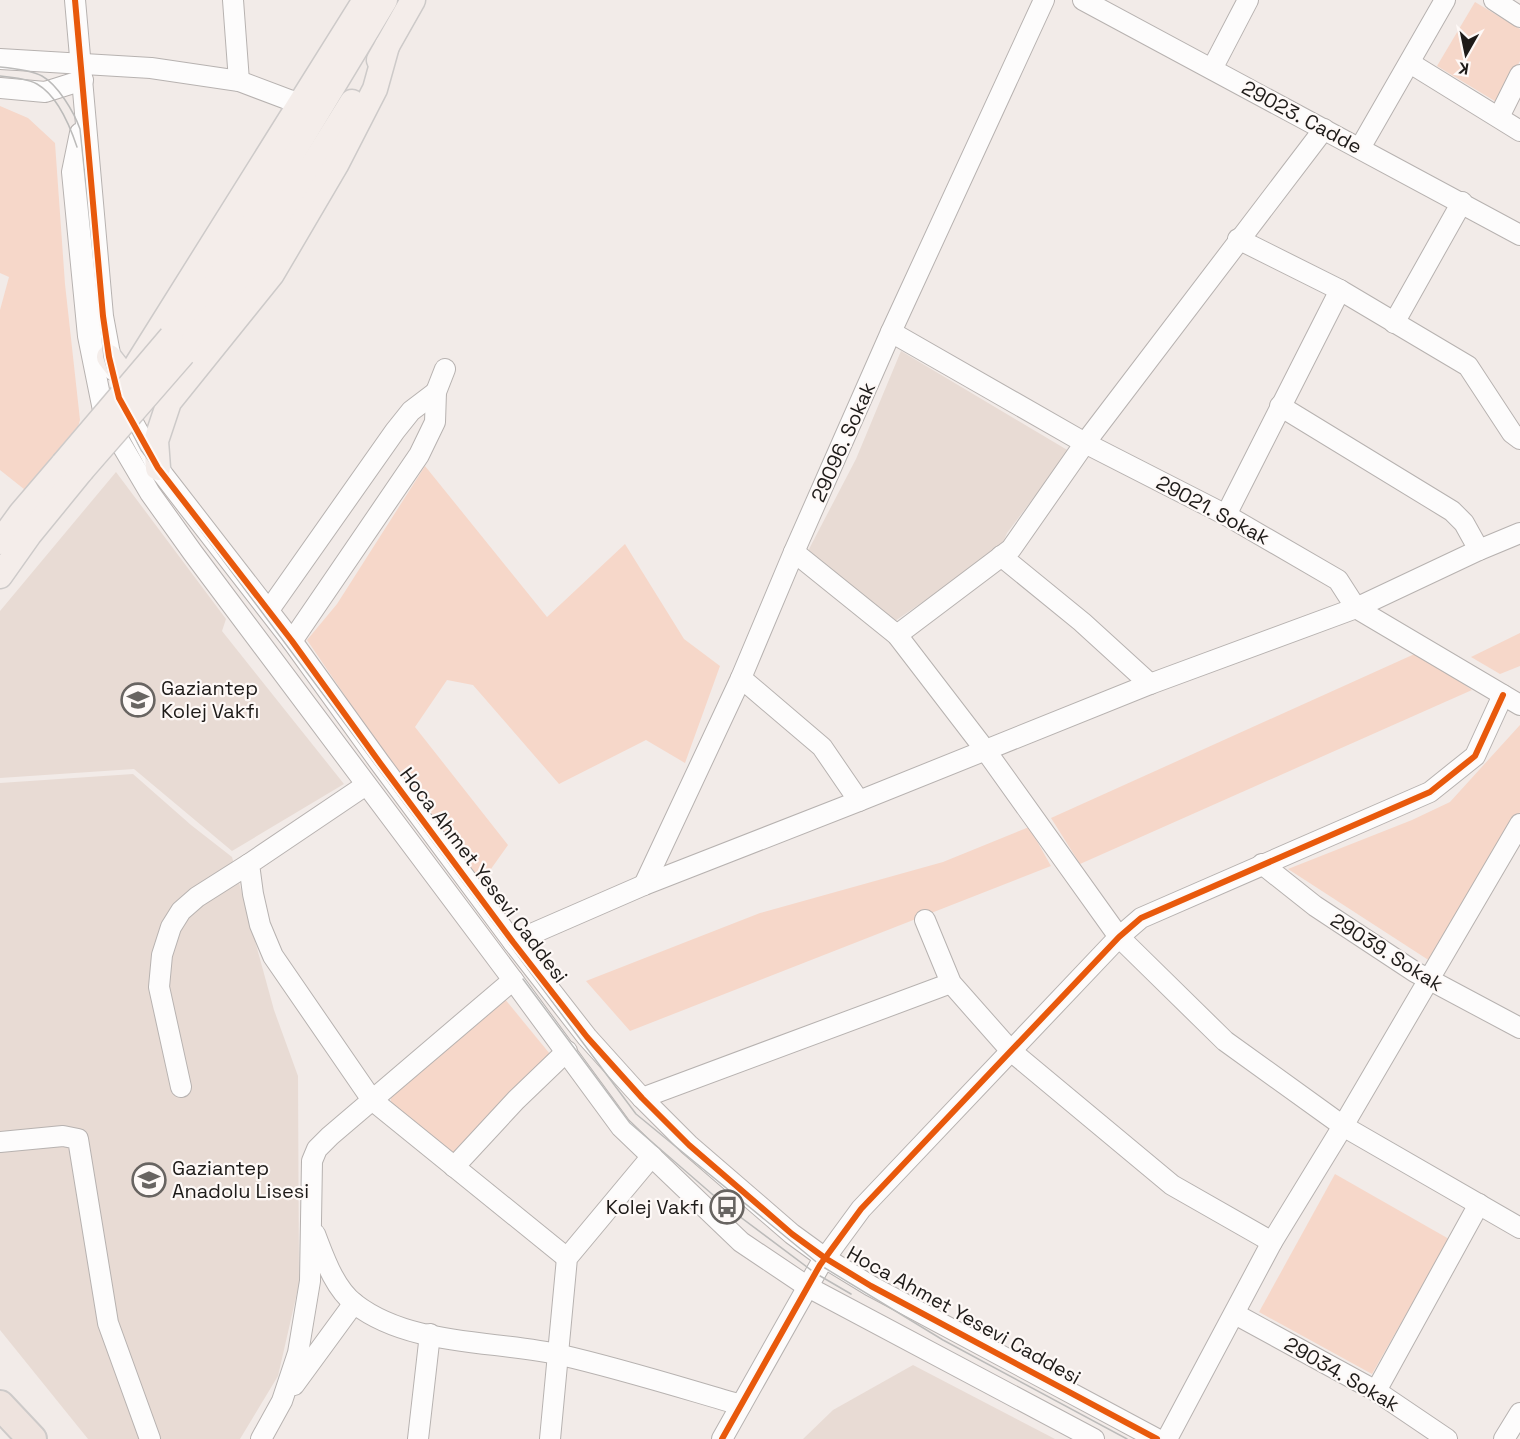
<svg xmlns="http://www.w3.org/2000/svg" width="1520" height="1439" font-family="'Space Grotesk',sans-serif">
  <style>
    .built { fill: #e8dbd4 }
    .green { fill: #f6d7c9 }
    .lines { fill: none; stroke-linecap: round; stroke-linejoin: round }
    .minor-casing { stroke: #b7b2b0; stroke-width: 22 }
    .major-casing { stroke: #cdcac9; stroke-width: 27 }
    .highway-casing { stroke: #cdcac9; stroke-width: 32 }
    .minor { stroke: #fdfcfc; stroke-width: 20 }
    .major { stroke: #f4edea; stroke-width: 24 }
    .highway { stroke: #eee3de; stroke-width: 28 }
    .tram { stroke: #bcbbba; stroke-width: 1.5 }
    .major-bridge-casing { stroke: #cdcac9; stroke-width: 27; stroke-linecap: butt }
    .major-bridge { stroke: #f4edea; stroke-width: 24 }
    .cycleway-casing { stroke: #fef9f7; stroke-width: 10 }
    .cycleway { stroke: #e8590c; stroke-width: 6 }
    .labels { text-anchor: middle; stroke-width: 4.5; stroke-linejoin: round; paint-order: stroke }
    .street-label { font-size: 20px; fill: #1e1b19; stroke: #fef9f7 }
    .poi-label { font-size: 20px; fill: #1e1b19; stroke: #fef9f7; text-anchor: start }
  </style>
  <rect width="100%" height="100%" fill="#f2ebe8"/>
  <g class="built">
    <path d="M901 351 1069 451 1007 533 1000 549 895 621 808 551 856 459Z"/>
    <path d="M116 472 226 619 222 631 344 784 232 851 134 769 0 778V611Z"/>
    <path d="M133 774 191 825 232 857 274 1010 298 1076 299 1284 278 1376 240 1439H88L0 1330V783Z"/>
    <path d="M913 1365 1055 1439H803L833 1410Z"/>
  </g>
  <g class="green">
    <path d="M1475 2 1520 29V61L1498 103 1437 66Z"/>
    <path d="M0 106 28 118 55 143 65 284 80 420 72 447 29 493 0 470V310L9 277 0 273Z"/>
    <path d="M425 466 547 617 625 544 684 639 720 666 685 763 646 740 559 784 473 685 447 680 415 727 508 845 481 883 403 781 307 640 337 604Z"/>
    <path d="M1520 633V666L1500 674 1471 657Z"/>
    <path d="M1419 652 1472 690 1080 864 1051 818Z"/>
    <path d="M1520 725V812L1430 961 1288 869 1412 820 1450 802Z"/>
    <path d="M1029 827 1051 866 630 1031 586 981 760 913 943 862Z"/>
    <path d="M504 998 550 1054 454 1153 390 1105 392 1092Z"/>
    <path d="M1335 1174 1449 1239 1372 1374 1259 1312Z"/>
  </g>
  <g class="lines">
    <defs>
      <g id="minor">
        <path d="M75 0 103 316 113 370"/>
        <path d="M233 0 239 81"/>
        <path d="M1083 0 1520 235"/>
        <path d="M1494 0 1520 17"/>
        <path d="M0 59 151 68 239 81 300 104"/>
        <path d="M1410 63 1520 131"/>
        <path d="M1212 69 1248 0"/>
        <path d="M0 88 45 92 83 80"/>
        <path d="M1499 117 1520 75"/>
        <path d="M80 133 72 172 88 336 104 415 150 493 193 553 513 980 621 1127 741 1242 808 1287 1094 1439"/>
        <path d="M1360 148 1445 0"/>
        <path d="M1238 239 1340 290 1468 366 1512 433 1520 439"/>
        <path d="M1394 323 1462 202"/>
        <path d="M891 332 1085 443 1226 515 1338 580 1356 608 1520 705"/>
        <path d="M123 404 158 468 292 641 380 763 513 942 587 1037 642 1098 689 1145 792 1234 825 1258 871 1286 1157 1439"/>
        <path d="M1280 406 1452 511 1464 523 1479 550"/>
        <path d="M1226 515 1340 290"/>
        <path d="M794 552 897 635 986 751 1119 937 1225 1041 1343 1126 1520 1228"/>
        <path d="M1001 556 1082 622 1150 684"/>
        <path d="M269 610 395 431 411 411 436 392"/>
        <path d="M897 635 1011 549 1085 443 1324 129"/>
        <path d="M292 641 419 455 435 422 436 392 445 369"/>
        <path d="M741 678 822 747 859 801"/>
        <path d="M366 785 249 864 253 894 260 925 273 956 372 1100 567 1258"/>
        <path d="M1262 864 1315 906 1415 972 1520 1028"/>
        <path d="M644 885 741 678 794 552 891 332 1044 0"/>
        <path d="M925 920 951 983 1011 1051 1172 1185 1272 1242"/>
        <path d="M513 942 644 885 859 801 1150 684 1356 608 1479 550 1520 533"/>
        <path d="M181 1087 159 987 162 955 171 927 181 911 197 897 249 864"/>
        <path d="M642 1098 951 983"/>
        <path d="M0 1142 63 1136 78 1139 108 1323 150 1439"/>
        <path d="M454 1167 516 1100 567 1051"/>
        <path d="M315 1234C324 1257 334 1288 355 1304 411 1347 496 1340 561 1355 622 1369 682 1388 741 1405"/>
        <path d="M1235 1314 1376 1391 1447 1439"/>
        <path d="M294 1385 354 1303"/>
        <path d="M1376 1391 1479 1204"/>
        <path d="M261 1439 282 1401 298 1353 310 1281 312 1161 317 1149 330 1136 513 980"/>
        <path d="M418 1439 430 1334"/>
        <path d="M550 1439 567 1258 652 1156"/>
        <path d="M722 1439 820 1265 861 1209 1119 937 1141 918 1430 792 1475 756 1503 695"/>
        <path d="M1167 1439 1272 1242 1343 1126 1520 824"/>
        <path d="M1504 1439 1520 1413"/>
      </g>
      <g id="major">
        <path d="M379 60 413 0"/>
        <path d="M171 337 215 282 385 0"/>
        <path d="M183 354 239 283 352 102"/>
        <path d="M109 357 120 371 126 375 134 369 365 0"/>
        <path d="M158 468 156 441 169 402 272 274 336 165 375 89 387 46"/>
        <path d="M0 542 21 513 63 464"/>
        <path d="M0 576 29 535 82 470"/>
      </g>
      <path id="highway" d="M0 1405 32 1439"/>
    </defs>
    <use href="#minor" class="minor-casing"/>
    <use href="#major" class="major-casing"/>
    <use href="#highway" class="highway-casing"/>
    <use href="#minor" class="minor"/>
    <use href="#major" class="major"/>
    <use href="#highway" class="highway"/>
    <g class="tram">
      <path d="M0 67C10 68 33 71 42 76 58 85 74 112 80 129L104 357 119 407 141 450 636 1114 820 1265 943 1340 1127 1439"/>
      <path d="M0 76C11 77 28 79 37 84 58 96 70 126 77 147"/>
      <path d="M523 979 630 1123 727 1207 815 1273 851 1294"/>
    </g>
    <defs>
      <g id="major-bridge">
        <path d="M63 464 171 337"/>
        <path d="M82 470 183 354"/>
      </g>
    </defs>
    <use href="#major-bridge" class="major-bridge-casing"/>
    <use href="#major-bridge" class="major-bridge"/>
    <defs>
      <g id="cycleway">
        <path d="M75 0 103 316 109 357 119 398 158 468 292 641 380 763 513 942 587 1037 642 1098 689 1145 792 1234 825 1258 871 1286 1157 1439"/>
        <path d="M722 1439 820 1265 861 1209 1119 937 1141 918 1430 792 1475 756 1503 695"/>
      </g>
    </defs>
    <use href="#cycleway" class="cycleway-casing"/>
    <use href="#cycleway" class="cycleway"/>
  </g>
  <defs>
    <symbol id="school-ring" viewBox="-11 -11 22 22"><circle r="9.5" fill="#fef9f7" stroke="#686461" stroke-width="1.5"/><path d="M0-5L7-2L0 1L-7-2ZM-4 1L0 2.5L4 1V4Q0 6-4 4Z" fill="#686461"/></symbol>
    <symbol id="bus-ring" viewBox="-11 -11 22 22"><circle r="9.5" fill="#fef9f7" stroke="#686461" stroke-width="1.5"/><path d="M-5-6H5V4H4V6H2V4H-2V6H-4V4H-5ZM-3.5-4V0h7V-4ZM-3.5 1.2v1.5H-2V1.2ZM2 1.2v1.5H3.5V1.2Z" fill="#686461"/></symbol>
  </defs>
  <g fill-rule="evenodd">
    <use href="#school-ring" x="119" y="681" width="38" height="38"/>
    <use href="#school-ring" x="130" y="1161" width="38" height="38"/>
    <use href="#bus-ring" x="708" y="1188" width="38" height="38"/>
  </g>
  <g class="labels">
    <g class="street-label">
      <text transform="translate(1302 117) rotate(28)" y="7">29023. Cadde</text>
      <text transform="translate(843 442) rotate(-66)" y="7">29096. Sokak</text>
      <text transform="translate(1213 510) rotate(28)" y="7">29021. Sokak</text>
      <text transform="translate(484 875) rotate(53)" y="7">Hoca Ahmet Yesevi Caddesi</text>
      <text transform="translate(1387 952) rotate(32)" y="7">29039. Sokak</text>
      <text transform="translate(964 1315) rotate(29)" y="7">Hoca Ahmet Yesevi Caddesi</text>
      <text transform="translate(1342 1374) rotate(30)" y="7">29034. Sokak</text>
    </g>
    <g class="poi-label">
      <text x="161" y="695">Gaziantep<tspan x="161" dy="23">Kolej Vakfı</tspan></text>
      <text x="172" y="1175">Gaziantep<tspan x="172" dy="23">Anadolu Lisesi</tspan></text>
      <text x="704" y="1214" text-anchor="end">Kolej Vakfı</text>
    </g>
  </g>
  <g transform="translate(1466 54) rotate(189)" stroke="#fef9f7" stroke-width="4.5" paint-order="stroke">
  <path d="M0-4.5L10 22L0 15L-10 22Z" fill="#1e1b19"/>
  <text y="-9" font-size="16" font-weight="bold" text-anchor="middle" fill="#1e1b19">K</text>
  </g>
</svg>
